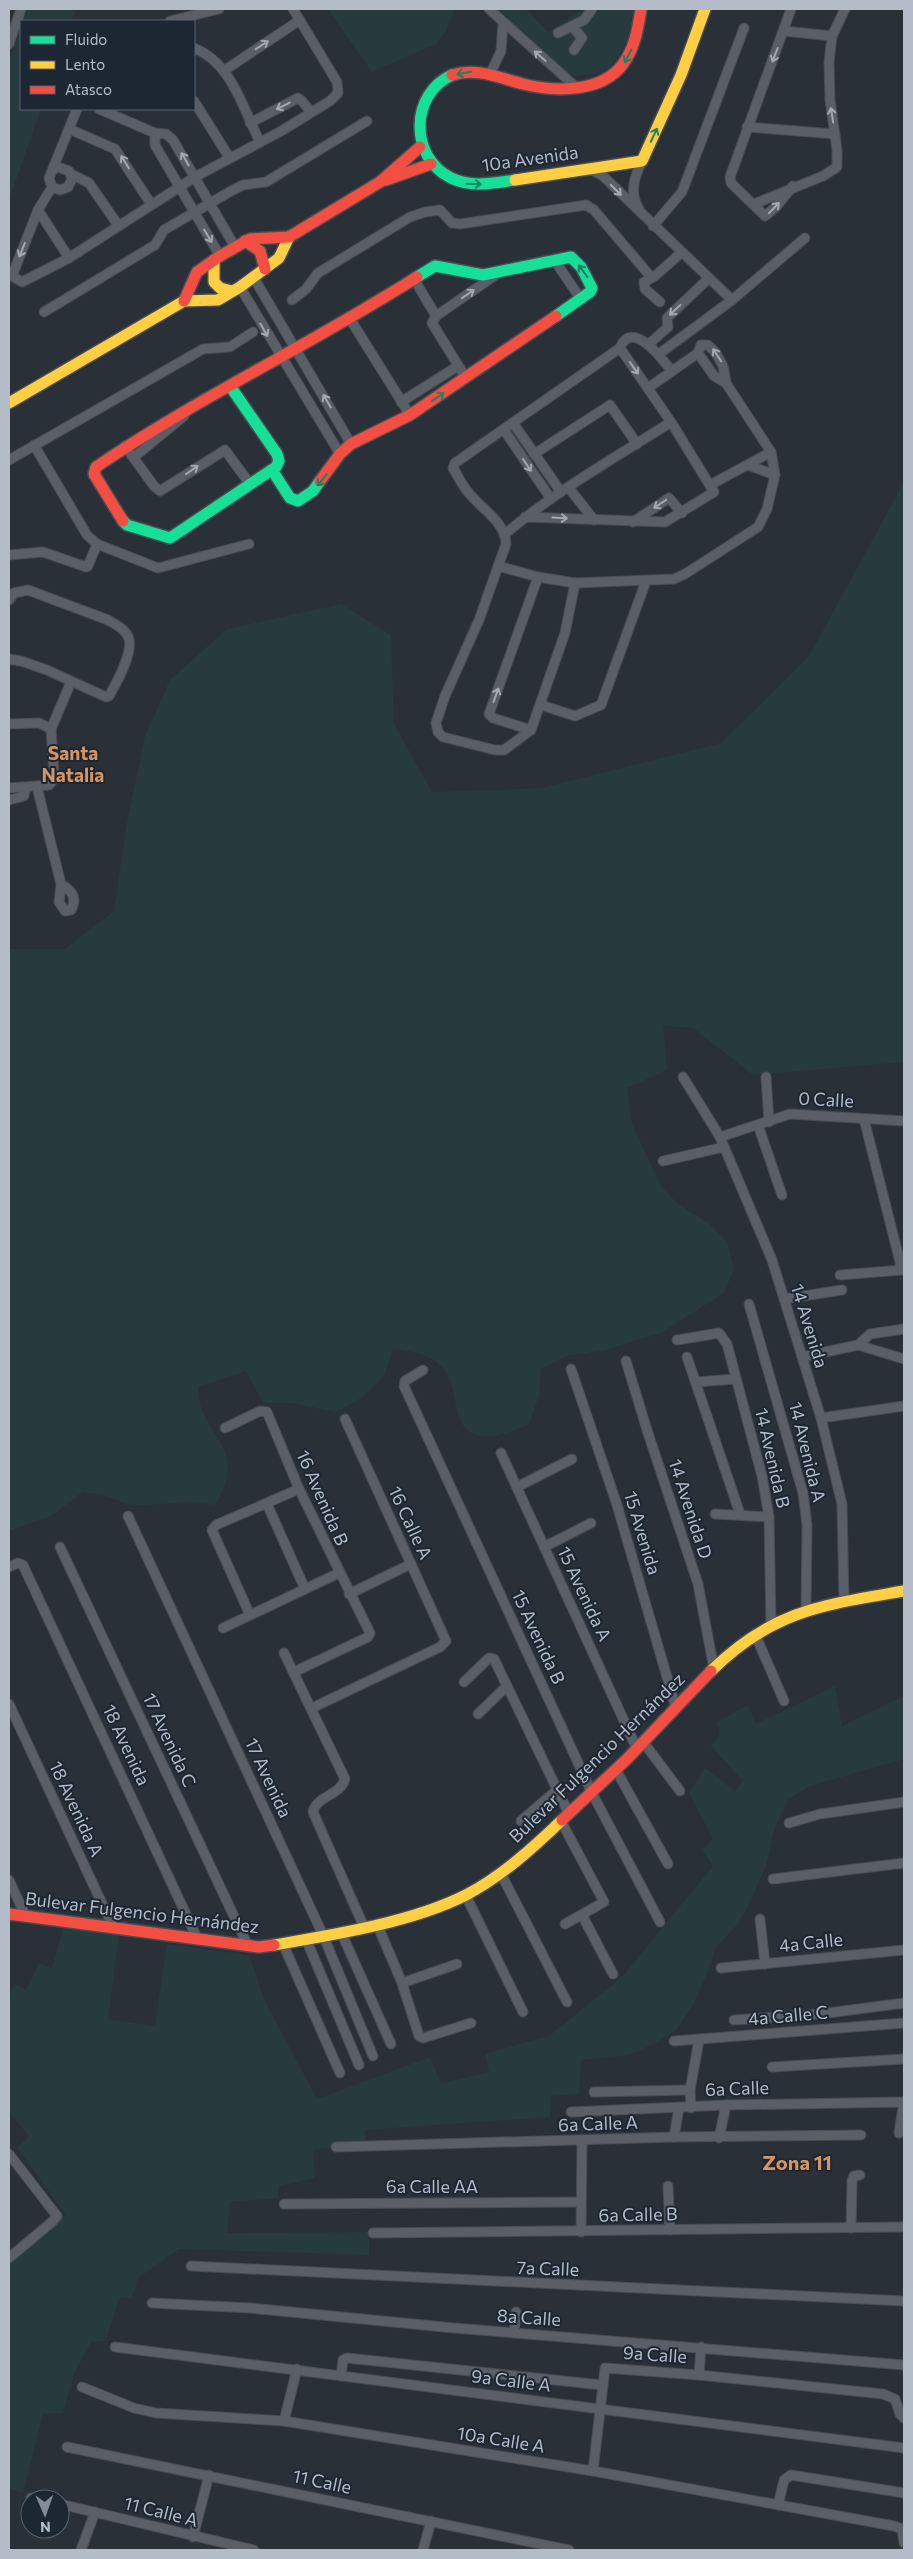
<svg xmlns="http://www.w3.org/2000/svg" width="913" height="2559" font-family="Commissioner,sans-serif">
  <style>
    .green { fill: #273a3e }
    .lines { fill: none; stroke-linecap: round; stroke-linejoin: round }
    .street-casing { stroke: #484c53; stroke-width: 11 }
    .fast-casing { stroke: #484c53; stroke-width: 14 }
    .slow-casing { stroke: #484c53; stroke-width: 14 }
    .jam-casing { stroke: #484c53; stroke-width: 14 }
    .street { stroke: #5a5e66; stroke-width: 9 }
    .fast { stroke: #16e098; stroke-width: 11 }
    .slow { stroke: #ffcf43; stroke-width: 11 }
    .jam { stroke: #f24e42; stroke-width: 11 }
    .oneway { stroke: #a2a9b5 }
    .oneway2 { stroke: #1a8366 }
    .labels { text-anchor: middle; stroke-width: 4; stroke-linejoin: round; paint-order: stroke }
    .street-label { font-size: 18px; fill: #b4bcc9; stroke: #1d2633 }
    .neighbourhood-label { font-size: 19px; font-weight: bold; fill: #d59563; stroke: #1d2633 }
    .quarter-label { font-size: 20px; font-weight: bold; fill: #d59563; stroke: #1d2633 }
  </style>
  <rect width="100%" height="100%" fill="#2a3038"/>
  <g class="green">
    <path d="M28 9H76L71 21H23Z"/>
    <path d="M328 9H454L446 31 436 44 372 72Z"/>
    <path d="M499 9H526L548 32 584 9H634L626 44 610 67 595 74 575 76 557 67Z"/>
    <path d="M21 27V109H41L9 200V61Z"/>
    <path d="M904 482V1062L753 1075 693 1028 663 1026 667 1070 627 1088 632 1124 661 1186 677 1203 708 1223 727 1242 734 1269 724 1293 661 1333 605 1350 566 1356 541 1369 539 1396 529 1424C505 1435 468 1449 458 1414 454 1399 454 1380 442 1367 430 1353 410 1351 393 1349L384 1376 363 1397 336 1412 292 1403H263L246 1371 198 1387C197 1435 252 1445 215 1505L190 1502 132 1506 104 1495 83 1492 51 1516 9 1531V949H65L114 911 126 828 145 736 170 680 227 629 341 604 391 635 394 724 432 792 542 788 721 743 809 656Z"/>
    <path d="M835 1686 842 1726 904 1696V1759L810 1786 788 1799 774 1830 766 1866 747 1908 737 1925 716 1947 706 1976 694 2003 677 2029 656 2043 629 2055 581 2060 579 2094 551 2096 550 2117 365 2130V2143L313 2150 315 2178 279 2186 278 2198 230 2202 227 2233 369 2232V2255L179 2249 138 2278 132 2299 119 2298 106 2341H92L75 2371 63 2413H43L23 2493 9 2489V2263L66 2214 17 2148 29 2136 9 2112V1998L14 1984 26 1990 39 1963 52 1968 64 1925 119 1934 108 2019 155 2026 167 1944 249 1955 265 2001 317 2099 430 2057 441 2083 489 2072 485 2054 549 2036 622 1977 713 1866 702 1850 713 1839 689 1793 705 1768 735 1791 743 1781 711 1746 720 1734 717 1722 748 1705 756 1724Z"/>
  </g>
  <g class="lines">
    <defs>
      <g id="street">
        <path d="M489 9 577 88"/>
        <path d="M791 9 730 177 731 183 765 216 776 207 793 186"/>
        <path d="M170 21 219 9"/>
        <path d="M572 26 582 38 574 50"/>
        <path d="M784 31 832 36"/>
        <path d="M558 33 584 20 592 9"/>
        <path d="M9 44 21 9"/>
        <path d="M194 48C232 63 243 109 260 142"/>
        <path d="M225 70 300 20"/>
        <path d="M491 72 501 51 503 23"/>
        <path d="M194 101 229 157"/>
        <path d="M99 109 155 133 166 134 173 140 235 247"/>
        <path d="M250 123 298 98 302 101 311 112"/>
        <path d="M747 127 835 134"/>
        <path d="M69 129 115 149 151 204"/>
        <path d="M155 133V145L220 256"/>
        <path d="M590 169 603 176 732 300 805 238"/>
        <path d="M53 170 58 167 69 171 72 179 68 187 60 190 52 187 49 178 77 109"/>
        <path d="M71 174 89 183 118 225"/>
        <path d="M52 187 38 210 12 276 22 282 69 258 195 177 283 130 330 101 338 93 337 82 293 9"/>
        <path d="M754 204 823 176 837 167V150L830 100 829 62 832 36 845 9"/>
        <path d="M639 209C629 192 634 178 642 161"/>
        <path d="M38 210 69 258"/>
        <path d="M653 226 682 192 744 28"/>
        <path d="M555 261 580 298"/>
        <path d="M254 278 351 444"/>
        <path d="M414 279 436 316"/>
        <path d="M240 287 340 454"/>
        <path d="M292 300 306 289 318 273 410 217 425 212 440 210 452 223 460 224 586 205 594 210 651 277"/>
        <path d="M660 302 645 289 644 282 655 276 681 253"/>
        <path d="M44 312 155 245 164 230 231 191 243 185 266 182 367 121"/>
        <path d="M350 319 410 415"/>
        <path d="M649 344 668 327 667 318 708 279"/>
        <path d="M620 348 671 422"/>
        <path d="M698 353 714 376 726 383"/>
        <path d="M659 354 732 300"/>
        <path d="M466 378 432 323 436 316 497 274"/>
        <path d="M401 402 458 366"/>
        <path d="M513 423 561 492"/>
        <path d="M504 430 551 499"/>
        <path d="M34 445 87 535 97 544 158 568 249 544"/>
        <path d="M125 446 154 486 160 491 225 450 250 484"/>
        <path d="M534 454 610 405 637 444"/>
        <path d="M134 457 184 416"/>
        <path d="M9 460 203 349 230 347 253 332"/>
        <path d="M748 465 775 475"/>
        <path d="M710 485 771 452"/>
        <path d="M569 488 594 520"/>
        <path d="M633 522 669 498 682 513"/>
        <path d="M504 535C555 491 615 458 671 422L714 492 665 522 525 517"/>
        <path d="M9 555 43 552 86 567 88 566 97 544"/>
        <path d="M498 566 538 577 575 583 565 633 531 730 504 750H495L443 737 438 732 436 723 445 696 479 620 506 544C506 522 480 508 468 492 462 485 458 476 453 468L455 463 620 348C632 318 662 359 671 370"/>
        <path d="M575 583 674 579 685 574 758 527 767 509 775 475 771 452 726 383 723 366 716 353 708 345H701L698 353 648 388"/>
        <path d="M9 600 14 593 28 590 108 620C116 625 126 629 129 639 133 653 116 684 109 696L106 697 47 670 21 661 9 659"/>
        <path d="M541 705 575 716 601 705 646 581"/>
        <path d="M9 724 39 723 51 729 54 774V779L49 785 9 788"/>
        <path d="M51 729 71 682"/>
        <path d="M531 730 493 718 489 714 538 577"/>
        <path d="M37 787 61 884 59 902 65 911 71 910C78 898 71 890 61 884"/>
        <path d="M9 800 24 796 26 788"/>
        <path d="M683 1077 720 1137 772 1260 821 1418 842 1504 844 1602"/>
        <path d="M766 1077 769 1122"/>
        <path d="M758 1125 782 1195"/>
        <path d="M720 1137 790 1114 904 1121"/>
        <path d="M663 1161 724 1147"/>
        <path d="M840 1275 902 1270 864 1119"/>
        <path d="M784 1299 842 1290"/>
        <path d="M749 1304 803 1493 807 1525 806 1612"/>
        <path d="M677 1340 719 1333 727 1344 762 1476 769 1517 771 1624"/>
        <path d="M858 1345 870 1334 904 1329"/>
        <path d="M687 1357 740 1514"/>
        <path d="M802 1357 858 1345 904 1359"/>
        <path d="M626 1361 647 1430 698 1584 714 1669"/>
        <path d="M571 1369 617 1505 676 1708"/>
        <path d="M423 1370 405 1381 404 1386 592 1793 660 1922"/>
        <path d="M696 1382 735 1379"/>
        <path d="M821 1418 904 1406"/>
        <path d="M225 1428 260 1411 267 1412 299 1489 370 1633 368 1637 294 1672"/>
        <path d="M501 1453 637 1749"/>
        <path d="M517 1487 572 1459"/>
        <path d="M267 1504 305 1589"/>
        <path d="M715 1514 769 1517"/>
        <path d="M128 1516 323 1935 373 2056"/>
        <path d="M60 1547 248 1946"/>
        <path d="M544 1547 591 1523"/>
        <path d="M9 1567 18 1563 23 1565 198 1940"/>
        <path d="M349 1594 411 1564"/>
        <path d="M250 1615 212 1530 216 1525 299 1489"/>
        <path d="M223 1628 339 1573"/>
        <path d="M755 1634 784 1701"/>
        <path d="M284 1653 345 1779C341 1795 316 1796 313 1812L364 1927"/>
        <path d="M464 1682 489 1658 494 1659 569 1814"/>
        <path d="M9 1704 113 1927"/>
        <path d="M312 1708 440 1647 446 1641 345 1419"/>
        <path d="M478 1714 507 1686"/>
        <path d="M644 1743 680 1791"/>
        <path d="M616 1770 668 1864"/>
        <path d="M521 1821 557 1790"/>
        <path d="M561 1821 604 1902 565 1924"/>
        <path d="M789 1823 820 1814 904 1802"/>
        <path d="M501 1874 567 2002"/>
        <path d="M773 1879 904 1863"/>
        <path d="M9 1880 25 1915"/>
        <path d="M466 1896 523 2012"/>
        <path d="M582 1915 613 1974"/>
        <path d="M760 1919 765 1964"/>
        <path d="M377 1924 402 1983 419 2036 423 2038 471 2023"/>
        <path d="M341 1932 391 2044"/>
        <path d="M306 1939 359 2065"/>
        <path d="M283 1944 340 2073"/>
        <path d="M721 1968 904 1950"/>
        <path d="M402 1983 457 1964"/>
        <path d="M734 2020 820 2014 904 2003"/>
        <path d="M674 2041 904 2023"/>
        <path d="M772 2067 904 2059"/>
        <path d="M594 2092 690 2090"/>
        <path d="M691 2108 690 2090 699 2040"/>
        <path d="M571 2112 726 2105 904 2102"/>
        <path d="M899 2133 904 2102"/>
        <path d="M674 2137 679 2108"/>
        <path d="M719 2138 726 2105"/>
        <path d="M336 2147 674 2137 861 2135"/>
        <path d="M9 2154 57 2216 53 2221 9 2258"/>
        <path d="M668 2186 670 2230"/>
        <path d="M284 2204 581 2202"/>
        <path d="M851 2228 852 2181 854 2176 860 2175"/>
        <path d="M581 2232 582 2142"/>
        <path d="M373 2233 904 2227"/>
        <path d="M191 2266 904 2301"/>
        <path d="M152 2303 250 2308 454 2328 904 2365"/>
        <path d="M514 2333 516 2312"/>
        <path d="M115 2347 904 2448"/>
        <path d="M699 2375 701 2347"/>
        <path d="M341 2376 343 2360 347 2358 602 2385"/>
        <path d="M82 2387 134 2408 156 2413 284 2421 593 2471 894 2526 902 2529 904 2543"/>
        <path d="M284 2421 297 2369"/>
        <path d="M67 2447 569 2550"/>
        <path d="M593 2471 605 2368 699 2375 883 2394 895 2399 900 2414 904 2418"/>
        <path d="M31 2498 37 2499"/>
        <path d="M60 2504 254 2550"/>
        <path d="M778 2505 784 2480 791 2475 904 2493"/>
        <path d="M193 2537 209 2475"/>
        <path d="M81 2550 95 2512"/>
        <path d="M423 2550 431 2521"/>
      </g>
      <g id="fast">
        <path d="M452 75C410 94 409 157 451 178 472 188 493 183 515 180"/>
        <path d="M417 277 435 266 483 275 571 257 581 267 592 288 590 292 556 316"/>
        <path d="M272 470 290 498 298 501 313 491 320 481"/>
        <path d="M123 521 127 525 170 538 276 467 279 461 277 454 230 386"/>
      </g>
      <g id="slow">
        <path d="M515 180 642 161 681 75 705 9"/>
        <path d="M214 260V282L220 288 232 291"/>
        <path d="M9 403 184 301 218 300 240 287 279 258 289 237"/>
        <path d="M711 1671C773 1610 823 1605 904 1591"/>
        <path d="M274 1945C333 1935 413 1922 466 1895 502 1876 533 1848 562 1820"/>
      </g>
      <g id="jam">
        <path d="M452 75C477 67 499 78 523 84 554 92 602 93 623 64 635 48 638 28 641 9"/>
        <path d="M386 180 431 164"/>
        <path d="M245 241 260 251 265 269"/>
        <path d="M184 301 197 272 220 256 250 239 289 237 380 182 420 147"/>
        <path d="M320 481 340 454 351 444 410 415 556 316"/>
        <path d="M123 521 94 474 96 467C199 397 312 344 417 277"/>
        <path d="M562 1820 627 1759 711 1671"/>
        <path d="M9 1914 259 1947 274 1945"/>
      </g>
    </defs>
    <use href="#street" class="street-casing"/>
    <use href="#fast" class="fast-casing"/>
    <use href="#slow" class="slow-casing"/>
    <use href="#jam" class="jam-casing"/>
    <use href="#street" class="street"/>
    <use href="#fast" class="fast"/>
    <use href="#slow" class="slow"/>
    <use href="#jam" class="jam"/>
  </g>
  <defs><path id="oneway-shaft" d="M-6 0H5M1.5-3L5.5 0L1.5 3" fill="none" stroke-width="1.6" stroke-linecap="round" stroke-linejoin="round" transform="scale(1.25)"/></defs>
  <g class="oneway">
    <use href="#oneway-shaft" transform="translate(262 45) rotate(-33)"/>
    <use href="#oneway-shaft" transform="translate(775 55) rotate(111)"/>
    <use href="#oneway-shaft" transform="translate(540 56) rotate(-139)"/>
    <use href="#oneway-shaft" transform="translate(283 106) rotate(153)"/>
    <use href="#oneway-shaft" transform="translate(832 115) rotate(-99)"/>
    <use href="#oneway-shaft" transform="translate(185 159) rotate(-120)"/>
    <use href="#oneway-shaft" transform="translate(125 162) rotate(-122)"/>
    <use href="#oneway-shaft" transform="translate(616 190) rotate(45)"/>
    <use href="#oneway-shaft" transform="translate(774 208) rotate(-46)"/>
    <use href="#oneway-shaft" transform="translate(208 236) rotate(59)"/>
    <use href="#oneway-shaft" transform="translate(22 250) rotate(112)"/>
    <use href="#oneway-shaft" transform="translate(468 294) rotate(-35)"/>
    <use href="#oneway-shaft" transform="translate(675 310) rotate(137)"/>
    <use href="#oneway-shaft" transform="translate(264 330) rotate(60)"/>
    <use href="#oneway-shaft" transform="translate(717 355) rotate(-123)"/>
    <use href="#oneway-shaft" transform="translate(634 368) rotate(55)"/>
    <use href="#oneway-shaft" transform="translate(327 401) rotate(-120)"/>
    <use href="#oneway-shaft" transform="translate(527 465) rotate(56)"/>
    <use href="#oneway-shaft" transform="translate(192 470) rotate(-35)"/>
    <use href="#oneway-shaft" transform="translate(660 504) rotate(146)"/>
    <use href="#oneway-shaft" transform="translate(560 518) rotate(3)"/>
    <use href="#oneway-shaft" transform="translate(496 695) rotate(-70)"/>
  </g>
  <g class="oneway2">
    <use href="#oneway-shaft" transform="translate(628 56) rotate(118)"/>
    <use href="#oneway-shaft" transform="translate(464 73) rotate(171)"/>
    <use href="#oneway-shaft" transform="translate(654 135) rotate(-65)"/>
    <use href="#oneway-shaft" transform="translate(474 184) rotate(2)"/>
    <use href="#oneway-shaft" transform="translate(583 271) rotate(-126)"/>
    <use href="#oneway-shaft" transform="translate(438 397) rotate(-34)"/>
    <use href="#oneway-shaft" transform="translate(322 480) rotate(130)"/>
  </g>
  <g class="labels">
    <g class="street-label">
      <text transform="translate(530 159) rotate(-8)" y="6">10a Avenida</text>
      <text transform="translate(826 1100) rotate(3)" y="6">0 Calle</text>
      <text transform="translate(809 1326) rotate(73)" y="6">14 Avenida</text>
      <text transform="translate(807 1452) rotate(76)" y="6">14 Avenida A</text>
      <text transform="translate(772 1458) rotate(77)" y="6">14 Avenida B</text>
      <text transform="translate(322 1498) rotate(66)" y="6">16 Avenida B</text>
      <text transform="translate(690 1509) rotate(72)" y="6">14 Avenida D</text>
      <text transform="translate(410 1523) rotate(65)" y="6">16 Calle A</text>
      <text transform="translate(642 1533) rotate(73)" y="6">15 Avenida</text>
      <text transform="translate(584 1594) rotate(65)" y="6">15 Avenida A</text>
      <text transform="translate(538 1637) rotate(65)" y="6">15 Avenida B</text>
      <text transform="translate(169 1740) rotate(65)" y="6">17 Avenida C</text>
      <text transform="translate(126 1745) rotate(65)" y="6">18 Avenida</text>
      <text transform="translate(597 1758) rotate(-44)" y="6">Bulevar Fulgencio Hernández</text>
      <text transform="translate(268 1778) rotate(65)" y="6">17 Avenida</text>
      <text transform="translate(76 1809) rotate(65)" y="6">18 Avenida A</text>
      <text transform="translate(142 1913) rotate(7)" y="6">Bulevar Fulgencio Hernández</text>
      <text transform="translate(811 1943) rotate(-6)" y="6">4a Calle</text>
      <text transform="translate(788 2016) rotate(-5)" y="6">4a Calle C</text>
      <text transform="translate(737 2089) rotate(-2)" y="6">6a Calle</text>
      <text transform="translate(598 2124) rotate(-2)" y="6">6a Calle A</text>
      <text x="432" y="2193">6a Calle AA</text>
      <text transform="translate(638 2215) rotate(-1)" y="6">6a Calle B</text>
      <text transform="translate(548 2269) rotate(2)" y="6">7a Calle</text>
      <text transform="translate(529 2318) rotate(4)" y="6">8a Calle</text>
      <text transform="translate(655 2355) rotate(4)" y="6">9a Calle</text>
      <text transform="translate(511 2381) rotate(7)" y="6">9a Calle A</text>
      <text transform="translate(501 2440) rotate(9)" y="6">10a Calle A</text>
      <text transform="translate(322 2482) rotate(12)" y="6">11 Calle</text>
      <text transform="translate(161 2512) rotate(14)" y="6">11 Calle A</text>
    </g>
    <g class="neighbourhood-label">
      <text x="73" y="760">Santa<tspan x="73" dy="22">Natalia</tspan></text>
    </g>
    <g class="quarter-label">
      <text x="797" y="2170">Zona 11</text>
    </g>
  </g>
  <rect width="913" height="2559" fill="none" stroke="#b4bcc9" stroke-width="20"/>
  <rect x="20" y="20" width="175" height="90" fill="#1d2633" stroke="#59626f"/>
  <rect x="30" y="36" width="25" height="8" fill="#16e098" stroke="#59626f"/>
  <text x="65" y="45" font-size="15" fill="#b4bcc9">Fluido</text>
  <rect x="30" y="61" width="25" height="8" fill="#ffcf43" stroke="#59626f"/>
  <text x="65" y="70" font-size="15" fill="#b4bcc9">Lento</text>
  <rect x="30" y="86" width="25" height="8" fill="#f24e42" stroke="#59626f"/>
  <text x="65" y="95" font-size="15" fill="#b4bcc9">Atasco</text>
  <g transform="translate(45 2514) rotate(178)"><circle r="24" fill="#1d2633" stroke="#59626f"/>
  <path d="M0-4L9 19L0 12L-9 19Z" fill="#848b96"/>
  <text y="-8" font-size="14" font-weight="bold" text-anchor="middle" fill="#b4bcc9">N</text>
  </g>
</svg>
